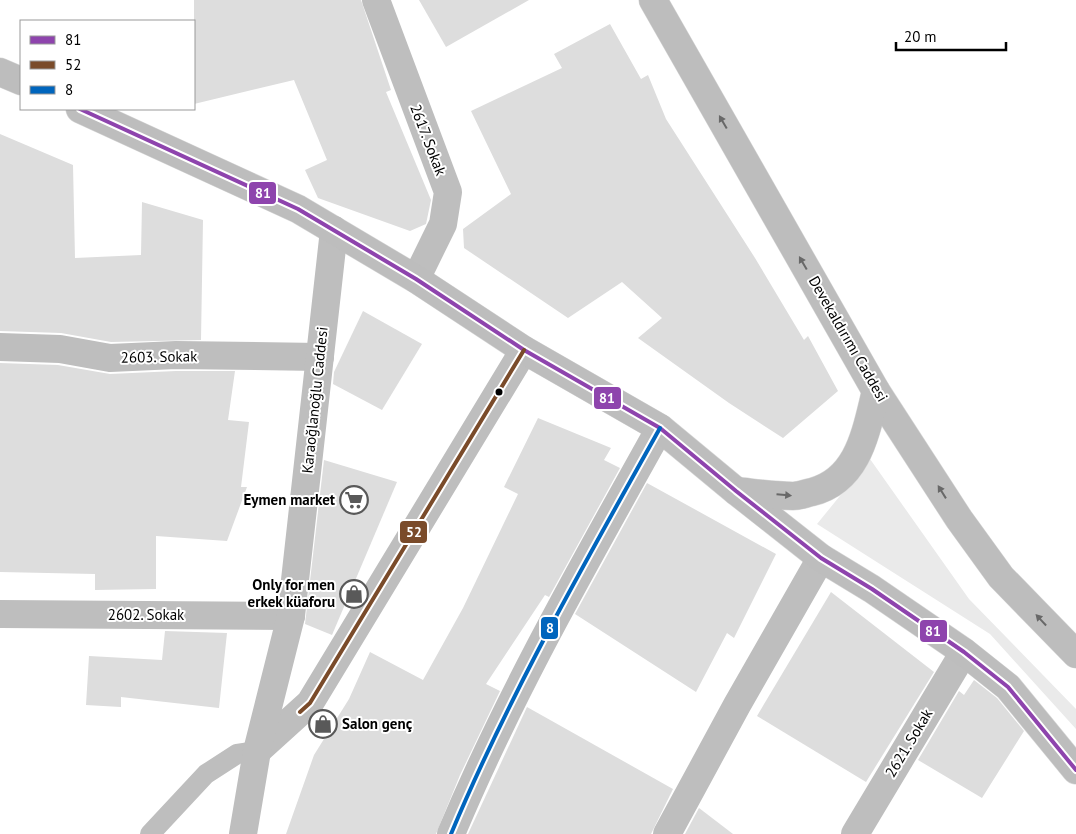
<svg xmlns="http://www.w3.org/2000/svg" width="1076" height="834" font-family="'PT Sans',sans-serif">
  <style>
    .green { fill: #eaeaea }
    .building { fill: #ddd }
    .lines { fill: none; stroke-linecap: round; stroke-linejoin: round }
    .primary-casing { stroke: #dbdbdb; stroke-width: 29 }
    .service { stroke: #bebebe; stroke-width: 20 }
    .minor { stroke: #bebebe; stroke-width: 28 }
    .primary { stroke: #bdbdbd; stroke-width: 28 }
    .bus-1-casing { stroke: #fff; stroke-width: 8 }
    .bus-2-casing { stroke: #fff; stroke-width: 8 }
    .bus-3-casing { stroke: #fff; stroke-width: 8 }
    .bus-1 { stroke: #8e44ad; stroke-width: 4 }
    .bus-2 { stroke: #7a4b2a; stroke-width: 4 }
    .bus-3 { stroke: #0065bd; stroke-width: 4 }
    .oneway { fill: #686868 }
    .bus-dot { fill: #000; stroke: #fff; stroke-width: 2 }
    .labels { text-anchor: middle; stroke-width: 4; stroke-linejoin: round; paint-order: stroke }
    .street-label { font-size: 15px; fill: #000; stroke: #fff }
    .poi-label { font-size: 15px; font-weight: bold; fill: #000; stroke: #fff; text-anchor: end }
    .line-badge { stroke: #fff; stroke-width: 2 }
    .badge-label { font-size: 14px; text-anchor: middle; font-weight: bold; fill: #fff }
  </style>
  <rect width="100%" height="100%" fill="#fff"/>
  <path class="green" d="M870 459 969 599 1076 709V729L990 634 817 524Z"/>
  <g class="building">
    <path d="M194 0H361L391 90 386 92 431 200 426 224 410 231 318 198 305 170 327 160 294 80 194 104Z"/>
    <path d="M419 0H529L446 47Z"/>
    <path d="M610 24 641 79 648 75 666 119 755 258 804 340 808 336 838 391 783 438 729 403 638 338 662 318 622 282 568 318 464 248 463 229 511 194 471 111 562 68 554 54Z"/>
    <path d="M0 134 73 165 75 258 141 255 142 202 203 220 201 340 111 342 61 333 0 331Z"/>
    <path d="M363 311 422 344 382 410 333 384 334 372Z"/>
    <path d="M0 363 58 365 110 374 176 371H235L228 420 249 422 241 487H247L227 541 156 536V589L95 590V574L0 572Z"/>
    <path d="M538 418 611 448 604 460 620 468 549 597 545 595 486 684 500 691 460 775 436 834H286L314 755 349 699 370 652 423 680 463 608 518 494 504 487Z"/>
    <path d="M324 460 397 482 332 635 305 624Z"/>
    <path d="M647 483 776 554 734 638 727 633 696 692 575 614Z"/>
    <path d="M831 592 934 672 866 782 757 716Z"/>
    <path d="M165 631 227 633 219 708 121 697V707L86 705 89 656 162 660Z"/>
    <path d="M974 680 997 698 1024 731 982 798 918 760 959 691 964 695Z"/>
    <path d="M527 707 673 789 651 834H468Z"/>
    <path d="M699 808 733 834H685Z"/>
  </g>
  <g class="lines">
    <defs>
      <g id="primary">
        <path d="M653 0 876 391 959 519 1001 577 1076 654"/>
        <path d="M0 72 21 81"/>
        <path d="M80 109 298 209 416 279 524 350 660 428 736 491 821 558 872 589 964 652 1008 687 1076 770"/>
        <path d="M736 491C755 493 774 496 793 496 800 496 806 493 812 492 859 480 866 431 876 391"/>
      </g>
    </defs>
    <use href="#primary" class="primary-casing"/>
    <path class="service" d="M150 834 206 774 237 754 257 751"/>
    <g class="minor">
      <path d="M376 0 448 192 443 224 416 279"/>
      <path d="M0 347 60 349 110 358 176 355 320 357"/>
      <path d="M0 614 291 616"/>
      <path d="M257 751 310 703 524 350"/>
      <path d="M243 834 257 751 291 616 334 230"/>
      <path d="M451 834C510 693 586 561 660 428"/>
      <path d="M667 834 737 705 821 558"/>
      <path d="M855 834 964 652"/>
    </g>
    <use href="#primary" class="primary"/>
    <defs>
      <path id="bus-1" d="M80 109 298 209 416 279 524 350 660 428 736 491 821 558 872 589 964 652 1008 687 1076 770"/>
      <path id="bus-2" d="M300 712 310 703 524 350"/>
      <path id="bus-3" d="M451 834C510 693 586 561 660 428"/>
    </defs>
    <use href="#bus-1" class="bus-1-casing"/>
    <use href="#bus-2" class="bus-2-casing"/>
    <use href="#bus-3" class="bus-3-casing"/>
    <use href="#bus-1" class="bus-1"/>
    <use href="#bus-2" class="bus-2"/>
    <use href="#bus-3" class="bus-3"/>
  </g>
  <defs><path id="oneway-solid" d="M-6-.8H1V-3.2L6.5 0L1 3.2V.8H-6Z" transform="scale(1.25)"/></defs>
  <g class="oneway">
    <use href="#oneway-solid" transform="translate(723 122) rotate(-120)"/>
    <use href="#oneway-solid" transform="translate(803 263) rotate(-120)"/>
    <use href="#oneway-solid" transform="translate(942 492) rotate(-122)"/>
    <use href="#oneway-solid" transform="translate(784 495) rotate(5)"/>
    <use href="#oneway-solid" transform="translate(1041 620) rotate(-133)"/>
  </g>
  <defs>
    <symbol id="supermarket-ring" viewBox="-11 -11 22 22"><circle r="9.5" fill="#fff" stroke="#595959" stroke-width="1.5"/><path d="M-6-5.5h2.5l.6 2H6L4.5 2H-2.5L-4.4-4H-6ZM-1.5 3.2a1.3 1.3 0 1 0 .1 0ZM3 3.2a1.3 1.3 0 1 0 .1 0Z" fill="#595959"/></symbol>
    <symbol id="shop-ring" viewBox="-11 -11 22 22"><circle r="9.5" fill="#fff" stroke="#595959" stroke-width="1.5"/><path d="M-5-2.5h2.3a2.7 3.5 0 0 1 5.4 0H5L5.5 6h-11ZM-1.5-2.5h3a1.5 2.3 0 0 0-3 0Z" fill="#595959"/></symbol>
  </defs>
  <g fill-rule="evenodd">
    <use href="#supermarket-ring" x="338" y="484" width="32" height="32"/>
    <use href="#shop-ring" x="338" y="578" width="32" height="32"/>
    <use href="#shop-ring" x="307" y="708" width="32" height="32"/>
  </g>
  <circle class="bus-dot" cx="499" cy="392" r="4.5"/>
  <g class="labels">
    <g class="street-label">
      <text transform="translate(428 140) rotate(69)" y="5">2617. Sokak</text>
      <text transform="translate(848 339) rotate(60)" y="5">Devekaldırımı Caddesi</text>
      <text transform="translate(159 357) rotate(-1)" y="5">2603. Sokak</text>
      <text transform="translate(315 400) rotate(-84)" y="5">Karaoğlanoğlu Caddesi</text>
      <text x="146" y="620">2602. Sokak</text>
      <text transform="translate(909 743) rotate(-59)" y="5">2621. Sokak</text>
    </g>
    <g class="poi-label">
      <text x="335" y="505">Eymen market</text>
      <text x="335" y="590">Only for men<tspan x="335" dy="17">erkek küaforu</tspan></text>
      <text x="342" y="729" text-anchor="start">Salon genç</text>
    </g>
  </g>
  <g class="line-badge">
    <rect x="248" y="181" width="29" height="24" rx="5" fill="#8e44ad"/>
    <rect x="593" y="386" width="29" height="24" rx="5" fill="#8e44ad"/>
    <rect x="399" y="520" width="29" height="24" rx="5" fill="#7a4b2a"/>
    <rect x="540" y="616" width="19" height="24" rx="5" fill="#0065bd"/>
    <rect x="919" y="619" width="29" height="24" rx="5" fill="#8e44ad"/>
  </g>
  <g class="badge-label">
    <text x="263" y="198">81</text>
    <text x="607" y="403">81</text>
    <text x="414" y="537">52</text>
    <text x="550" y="633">8</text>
    <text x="933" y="636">81</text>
  </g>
  <rect x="20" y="20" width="175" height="90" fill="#ffffff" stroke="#999999"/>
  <rect x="30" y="36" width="25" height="8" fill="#8e44ad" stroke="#999999"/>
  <text x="65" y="45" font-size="15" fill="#000000">81</text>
  <rect x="30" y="61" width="25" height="8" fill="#7a4b2a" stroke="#999999"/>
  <text x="65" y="70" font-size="15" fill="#000000">52</text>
  <rect x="30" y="86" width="25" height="8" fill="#0065bd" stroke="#999999"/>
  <text x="65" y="95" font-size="15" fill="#000000">8</text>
  <path d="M896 42v8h110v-8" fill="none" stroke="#000000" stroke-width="2.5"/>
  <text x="904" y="42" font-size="15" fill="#000000" stroke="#ffffff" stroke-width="4" paint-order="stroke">20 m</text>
</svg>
